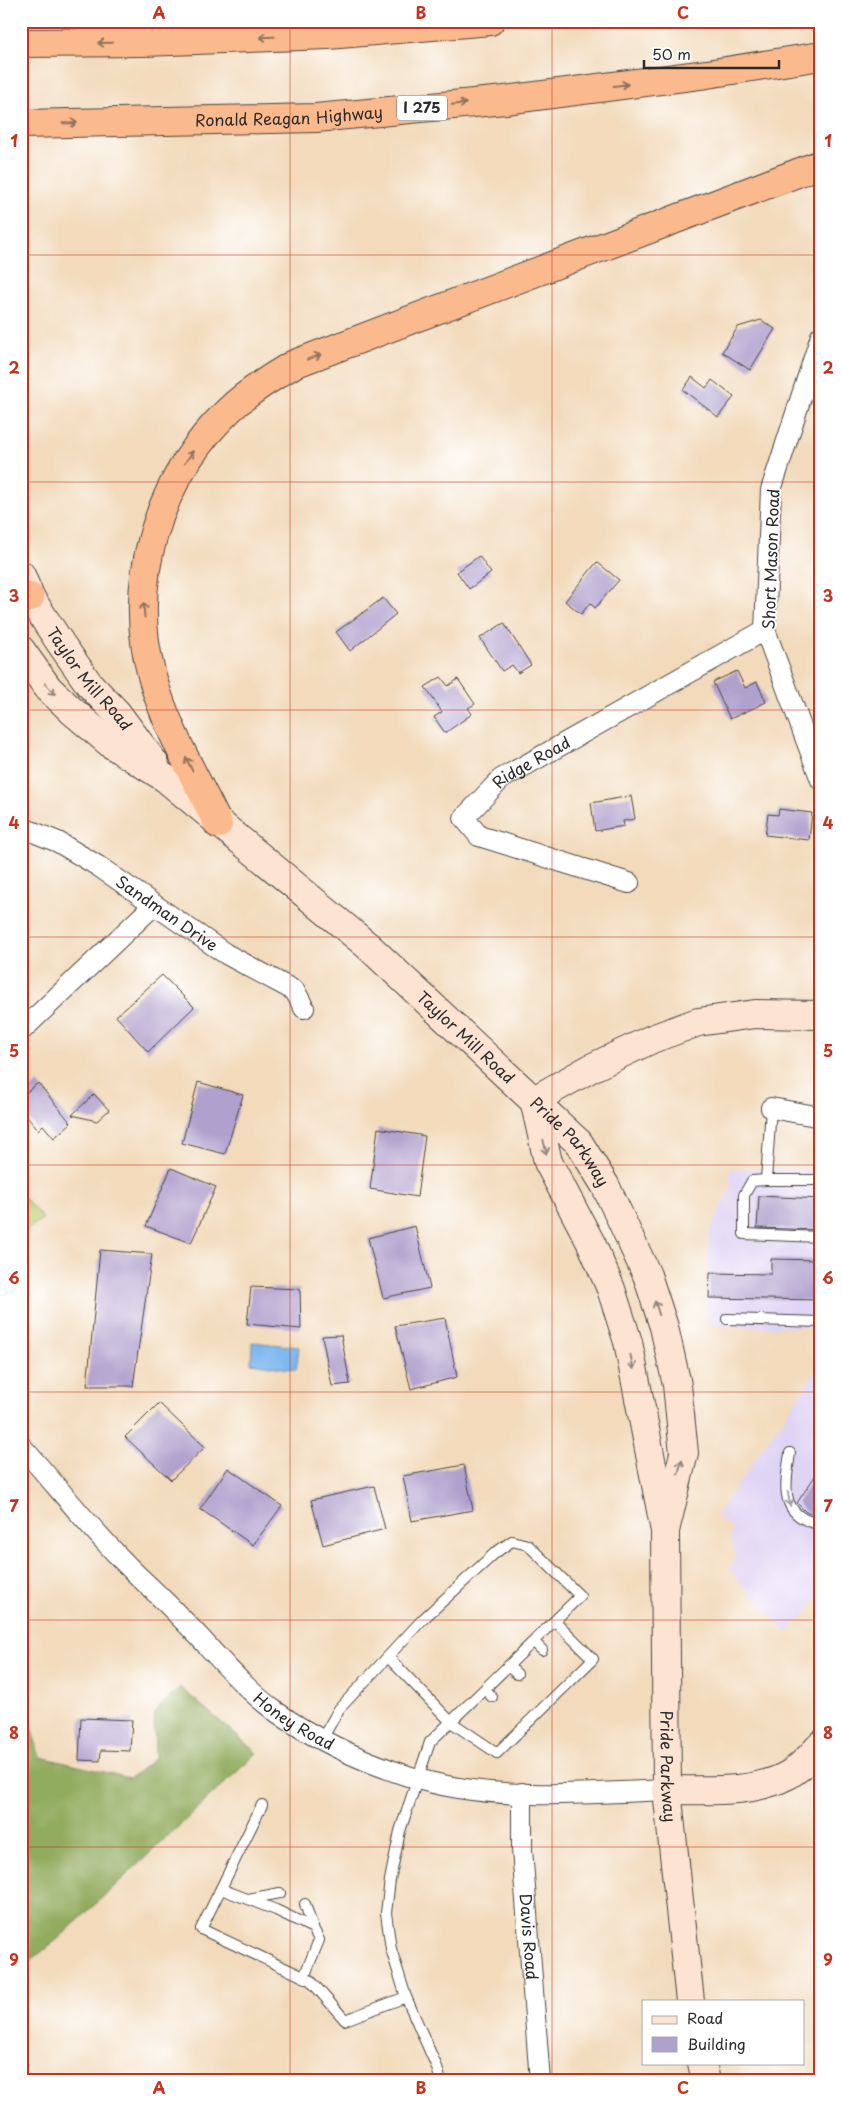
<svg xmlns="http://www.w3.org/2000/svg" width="842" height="2102" font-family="'Playpen Sans',sans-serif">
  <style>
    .built { fill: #e0d4f4 }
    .green { fill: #b9c86b; stroke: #727a4b }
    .forest { fill: #92ac5f; stroke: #5e6c45 }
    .water { fill: #7db7ee; stroke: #54718c }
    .building { fill: #b0a0cd }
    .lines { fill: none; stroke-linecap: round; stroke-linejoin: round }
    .lane-casing { stroke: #494541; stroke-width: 12 }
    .street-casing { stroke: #494541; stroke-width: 22 }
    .secondary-casing { stroke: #494541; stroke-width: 30 }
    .highway-casing { stroke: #494541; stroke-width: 30 }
    .lane { stroke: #fff; stroke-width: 10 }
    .street { stroke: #fff; stroke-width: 20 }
    .secondary { stroke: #fde3d1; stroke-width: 28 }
    .highway { stroke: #fbba8d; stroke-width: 28 }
    .oneway { stroke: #93725c }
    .oneway2 { stroke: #94877e }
    .oneway3 { stroke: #a0a0a0 }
    .grid { fill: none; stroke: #c8321e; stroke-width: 1; stroke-opacity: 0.55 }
    .labels { text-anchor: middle; stroke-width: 4; stroke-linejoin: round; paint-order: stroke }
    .shield { fill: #fff; stroke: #6b6b6b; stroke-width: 1 }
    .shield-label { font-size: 15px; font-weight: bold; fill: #2b2b2b }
    .street-label { font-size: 16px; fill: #2b2b2b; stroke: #fff }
    .neatline { fill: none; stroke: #c8321e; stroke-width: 2 }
    .grid-label { font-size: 16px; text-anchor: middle; font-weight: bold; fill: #c8321e }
  </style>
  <rect width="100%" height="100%" fill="#fff"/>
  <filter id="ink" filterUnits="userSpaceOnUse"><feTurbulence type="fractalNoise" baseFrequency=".02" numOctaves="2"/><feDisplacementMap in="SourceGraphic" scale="10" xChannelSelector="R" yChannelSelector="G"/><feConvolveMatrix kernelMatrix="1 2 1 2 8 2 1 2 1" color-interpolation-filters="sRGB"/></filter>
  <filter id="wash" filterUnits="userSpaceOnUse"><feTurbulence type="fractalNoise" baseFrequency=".0096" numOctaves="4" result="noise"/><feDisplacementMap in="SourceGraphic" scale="20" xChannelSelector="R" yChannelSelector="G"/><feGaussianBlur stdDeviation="1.12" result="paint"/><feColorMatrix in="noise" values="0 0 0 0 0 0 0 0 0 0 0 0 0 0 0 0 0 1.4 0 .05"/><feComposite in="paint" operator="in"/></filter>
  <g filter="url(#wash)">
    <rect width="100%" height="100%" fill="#f2dabb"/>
    <g class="built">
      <path d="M730 1168 821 1170V1328L711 1326 705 1303 709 1234 731 1186Z"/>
      <path d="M821 1364V1593L808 1611 787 1633 729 1569 737 1554 730 1540 733 1528 716 1516Z"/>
    </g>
    <path class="green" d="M21 1195 43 1218 21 1235Z"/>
    <path class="forest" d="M21 1677 28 1716 40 1757 130 1778 155 1758 154 1713 180 1687 257 1753 58 1939 21 1968Z"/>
    <path class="water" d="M252 1342 299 1347 296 1370 251 1363Z"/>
    <g id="blocks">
      <g class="building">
        <path d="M761 320 775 329 750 370 722 352 738 327Z"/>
        <path d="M692 377 706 388 712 380 734 397 718 417 683 390Z"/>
        <path d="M479 556 491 573 469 589 457 572Z"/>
        <path d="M597 562 619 580 595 608 590 603 581 614 565 601Z"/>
        <path d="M383 598 396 614 350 651 336 632Z"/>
        <path d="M504 623 531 665 518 673 512 665 502 671 480 638Z"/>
        <path d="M737 671 745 688 757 682 766 702 730 719 713 682Z"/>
        <path d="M441 677 448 686 458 679 475 704 468 708 472 714 445 733 434 717 442 712 425 687Z"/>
        <path d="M631 796 635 819 623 821 624 826 595 831 591 803Z"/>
        <path d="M779 809 812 813 809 840 765 835 768 814 778 815Z"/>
        <path d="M162 975 194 1007 148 1052 116 1016Z"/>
        <path d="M198 1082 243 1095 225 1154 182 1143Z"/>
        <path d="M38 1083 71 1123 54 1138 43 1125 38 1130 21 1110V1097Z"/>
        <path d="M94 1094 109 1110 97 1121 72 1115Z"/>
        <path d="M378 1128 425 1136 417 1197 370 1189Z"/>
        <path d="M171 1168 216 1187 191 1243 146 1226Z"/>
        <path d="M759 1196 821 1199V1230L757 1228Z"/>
        <path d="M415 1226 430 1288 383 1298 368 1238Z"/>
        <path d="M100 1250 152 1254 133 1386H87Z"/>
        <path d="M771 1259 821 1260V1300L709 1298 710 1273 771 1274Z"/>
        <path d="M251 1287 300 1289 301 1329 247 1324Z"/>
        <path d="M445 1318 457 1377 411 1389 395 1326Z"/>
        <path d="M341 1335 350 1384 332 1386 322 1336Z"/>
        <path d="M159 1403 205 1447 171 1480 125 1437Z"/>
        <path d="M464 1465 473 1510 412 1521 403 1476Z"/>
        <path d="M821 1467V1511L813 1515 806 1512 797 1503Z"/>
        <path d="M228 1468 282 1506 253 1545 200 1509Z"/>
        <path d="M374 1486 385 1529 323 1545 311 1500Z"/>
        <path d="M81 1718 132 1720 130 1751 101 1750 100 1761 79 1760Z"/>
      </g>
    </g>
  </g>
  <g filter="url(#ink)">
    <use href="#blocks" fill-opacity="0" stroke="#494541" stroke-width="1"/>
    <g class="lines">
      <defs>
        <g id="lane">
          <path d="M771 1108 766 1180H821"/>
          <path d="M766 1180 752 1181 744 1195V1234L821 1237"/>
          <path d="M727 1319 821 1322"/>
          <path d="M790 1453C786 1482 778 1513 814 1523L821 1518"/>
          <path d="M534 1642 542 1650"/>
          <path d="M388 1657 451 1722 497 1753 593 1659 555 1621"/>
          <path d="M508 1666 517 1674"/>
          <path d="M485 1689 492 1697"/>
          <path d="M322 1739 339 1709 422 1620 495 1553 512 1541 528 1545 580 1596 430 1742 400 1831 390 1880 386 1913 391 1949 406 1997 436 2065 441 2081"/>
          <path d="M262 1805 201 1929 310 1980 345 2020 406 1997"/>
          <path d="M221 1889 276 1910 313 1928 319 1940 304 1977"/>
          <path d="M248 1899 280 1893"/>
          <path d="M305 1904 313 1928"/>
        </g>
        <g id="street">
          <path d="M821 336 771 490 765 630 821 780"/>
          <path id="s1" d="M21 827 58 842 98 866 226 954 295 991 304 1008"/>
          <path id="s2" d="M629 883 479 836 464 818 501 779 765 630"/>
          <path d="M21 1031 153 906"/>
          <path d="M771 1108 821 1117"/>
          <path id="s3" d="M21 1446C57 1486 90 1528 128 1566 144 1582 162 1598 178 1615 210 1646 238 1684 275 1711 314 1739 362 1761 408 1776 491 1803 582 1793 667 1790"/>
          <path id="s4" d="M522 1793V1849L540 2081"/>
        </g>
        <g id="secondary">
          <path id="s5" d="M21 575 30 597 61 644 89 684 117 713 155 764"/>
          <path id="s6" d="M21 650 48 688 71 710 111 744 165 778 368 946 579 1143 605 1185 647 1275 664 1327 677 1385 684 1453 665 1531"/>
          <path id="s7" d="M534 1100 548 1162 592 1245 611 1289 628 1342 665 1531 667 1790 690 2001"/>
          <path d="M534 1100 593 1067 652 1039 698 1022 755 1014 821 1015"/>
          <path d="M667 1790C705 1790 752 1794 786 1776 800 1769 811 1756 821 1745"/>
          <path d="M702 2063 706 2081"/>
        </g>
        <g id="highway">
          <path d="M21 43 144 42 328 35 490 21"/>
          <path id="s8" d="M21 124 316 118 505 100 707 74 821 56"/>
          <path d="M21 601 30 597"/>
          <path d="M218 824C195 776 166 728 152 676 126 582 158 479 227 412 246 393 270 378 294 364L821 164"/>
        </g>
      </defs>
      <use href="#lane" class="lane-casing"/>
      <use href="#street" class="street-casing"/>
      <use href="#secondary" class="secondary-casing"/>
      <use href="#highway" class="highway-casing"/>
      <use href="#lane" class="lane"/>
      <use href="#street" class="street"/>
      <use href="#secondary" class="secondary"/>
      <use href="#highway" class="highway"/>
    </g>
    <defs><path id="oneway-shaft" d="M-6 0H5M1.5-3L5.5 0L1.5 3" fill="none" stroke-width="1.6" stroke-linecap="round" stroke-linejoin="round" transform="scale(1.25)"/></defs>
    <g class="oneway">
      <use href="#oneway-shaft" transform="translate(267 37) rotate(178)"/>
      <use href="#oneway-shaft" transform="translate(105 43) rotate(179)"/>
      <use href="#oneway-shaft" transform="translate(621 85) rotate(-7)"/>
      <use href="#oneway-shaft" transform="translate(459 104) rotate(-6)"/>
      <use href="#oneway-shaft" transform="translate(70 123) rotate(-1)"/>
      <use href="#oneway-shaft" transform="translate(314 357) rotate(-20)"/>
      <use href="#oneway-shaft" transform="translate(189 457) rotate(-56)"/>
      <use href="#oneway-shaft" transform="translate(144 610) rotate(-94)"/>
      <use href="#oneway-shaft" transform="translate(189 764) rotate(-116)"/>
    </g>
    <g class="oneway2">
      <use href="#oneway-shaft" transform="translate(50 689) rotate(47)"/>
      <use href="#oneway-shaft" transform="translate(545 1147) rotate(77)"/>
      <use href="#oneway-shaft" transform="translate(657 1308) rotate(-108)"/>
      <use href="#oneway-shaft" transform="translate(632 1362) rotate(78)"/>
      <use href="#oneway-shaft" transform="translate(680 1467) rotate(-76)"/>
    </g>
    <use class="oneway3" href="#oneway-shaft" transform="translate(789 1499) rotate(81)"/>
  </g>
  <path class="grid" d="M290 21V2081M552 21V2081M21 255H821M21 482H821M21 710H821M21 937H821M21 1165H821M21 1392H821M21 1620H821M21 1847H821"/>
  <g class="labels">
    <rect class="shield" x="397" y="95.5" width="50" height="25" rx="4"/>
    <g class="shield-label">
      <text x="422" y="113">I 275</text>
    </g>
    <g class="street-label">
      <text dy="6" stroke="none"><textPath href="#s8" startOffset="268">Ronald Reagan Highway</textPath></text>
      <text transform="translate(771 559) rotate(-88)" y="6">Short Mason Road</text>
      <text dy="6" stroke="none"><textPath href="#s5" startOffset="125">Taylor Mill Road</textPath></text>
      <text dy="6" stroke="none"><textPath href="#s2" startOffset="269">Ridge Road</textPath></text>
      <text dy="6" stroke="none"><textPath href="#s1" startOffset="170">Sandman Drive</textPath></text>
      <text dy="6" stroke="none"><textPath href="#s6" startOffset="592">Taylor Mill Road</textPath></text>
      <text dy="6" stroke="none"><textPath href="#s6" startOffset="740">Pride Parkway</textPath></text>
      <text dy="6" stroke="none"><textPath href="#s3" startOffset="389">Honey Road</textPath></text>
      <text dy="6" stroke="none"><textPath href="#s7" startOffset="689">Pride Parkway</textPath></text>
      <text dy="6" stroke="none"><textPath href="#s4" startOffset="144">Davis Road</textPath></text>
    </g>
  </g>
  <rect width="842" height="2102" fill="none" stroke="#fff" stroke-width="55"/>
  <rect x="642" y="2000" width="162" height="65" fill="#ffffff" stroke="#aaaaaa"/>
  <rect x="652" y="2016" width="25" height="8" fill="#fde3d1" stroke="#aaaaaa"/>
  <text x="687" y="2024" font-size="15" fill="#2b2b2b">Road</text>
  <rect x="652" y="2037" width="25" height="15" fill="#b0a0cd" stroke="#aaaaaa"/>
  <text x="687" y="2050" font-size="15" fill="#2b2b2b">Building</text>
  <path d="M644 60v8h135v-8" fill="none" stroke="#2b2b2b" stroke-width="2.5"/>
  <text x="652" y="60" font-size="15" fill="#2b2b2b" stroke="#ffffff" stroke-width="4" paint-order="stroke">50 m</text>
  <rect x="28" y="28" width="786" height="2046" class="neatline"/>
  <g class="grid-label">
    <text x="159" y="19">A</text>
    <text x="421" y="19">B</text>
    <text x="683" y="19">C</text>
    <text x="14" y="147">1</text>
    <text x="828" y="147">1</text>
    <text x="14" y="374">2</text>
    <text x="828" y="374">2</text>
    <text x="14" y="602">3</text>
    <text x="828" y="602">3</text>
    <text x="14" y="829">4</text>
    <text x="828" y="829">4</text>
    <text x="14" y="1057">5</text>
    <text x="828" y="1057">5</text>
    <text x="14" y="1284">6</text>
    <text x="828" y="1284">6</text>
    <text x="14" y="1512">7</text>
    <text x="828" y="1512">7</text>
    <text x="14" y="1739">8</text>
    <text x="828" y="1739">8</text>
    <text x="14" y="1966">9</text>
    <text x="828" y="1966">9</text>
    <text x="159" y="2094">A</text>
    <text x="421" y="2094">B</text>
    <text x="683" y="2094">C</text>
  </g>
</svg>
